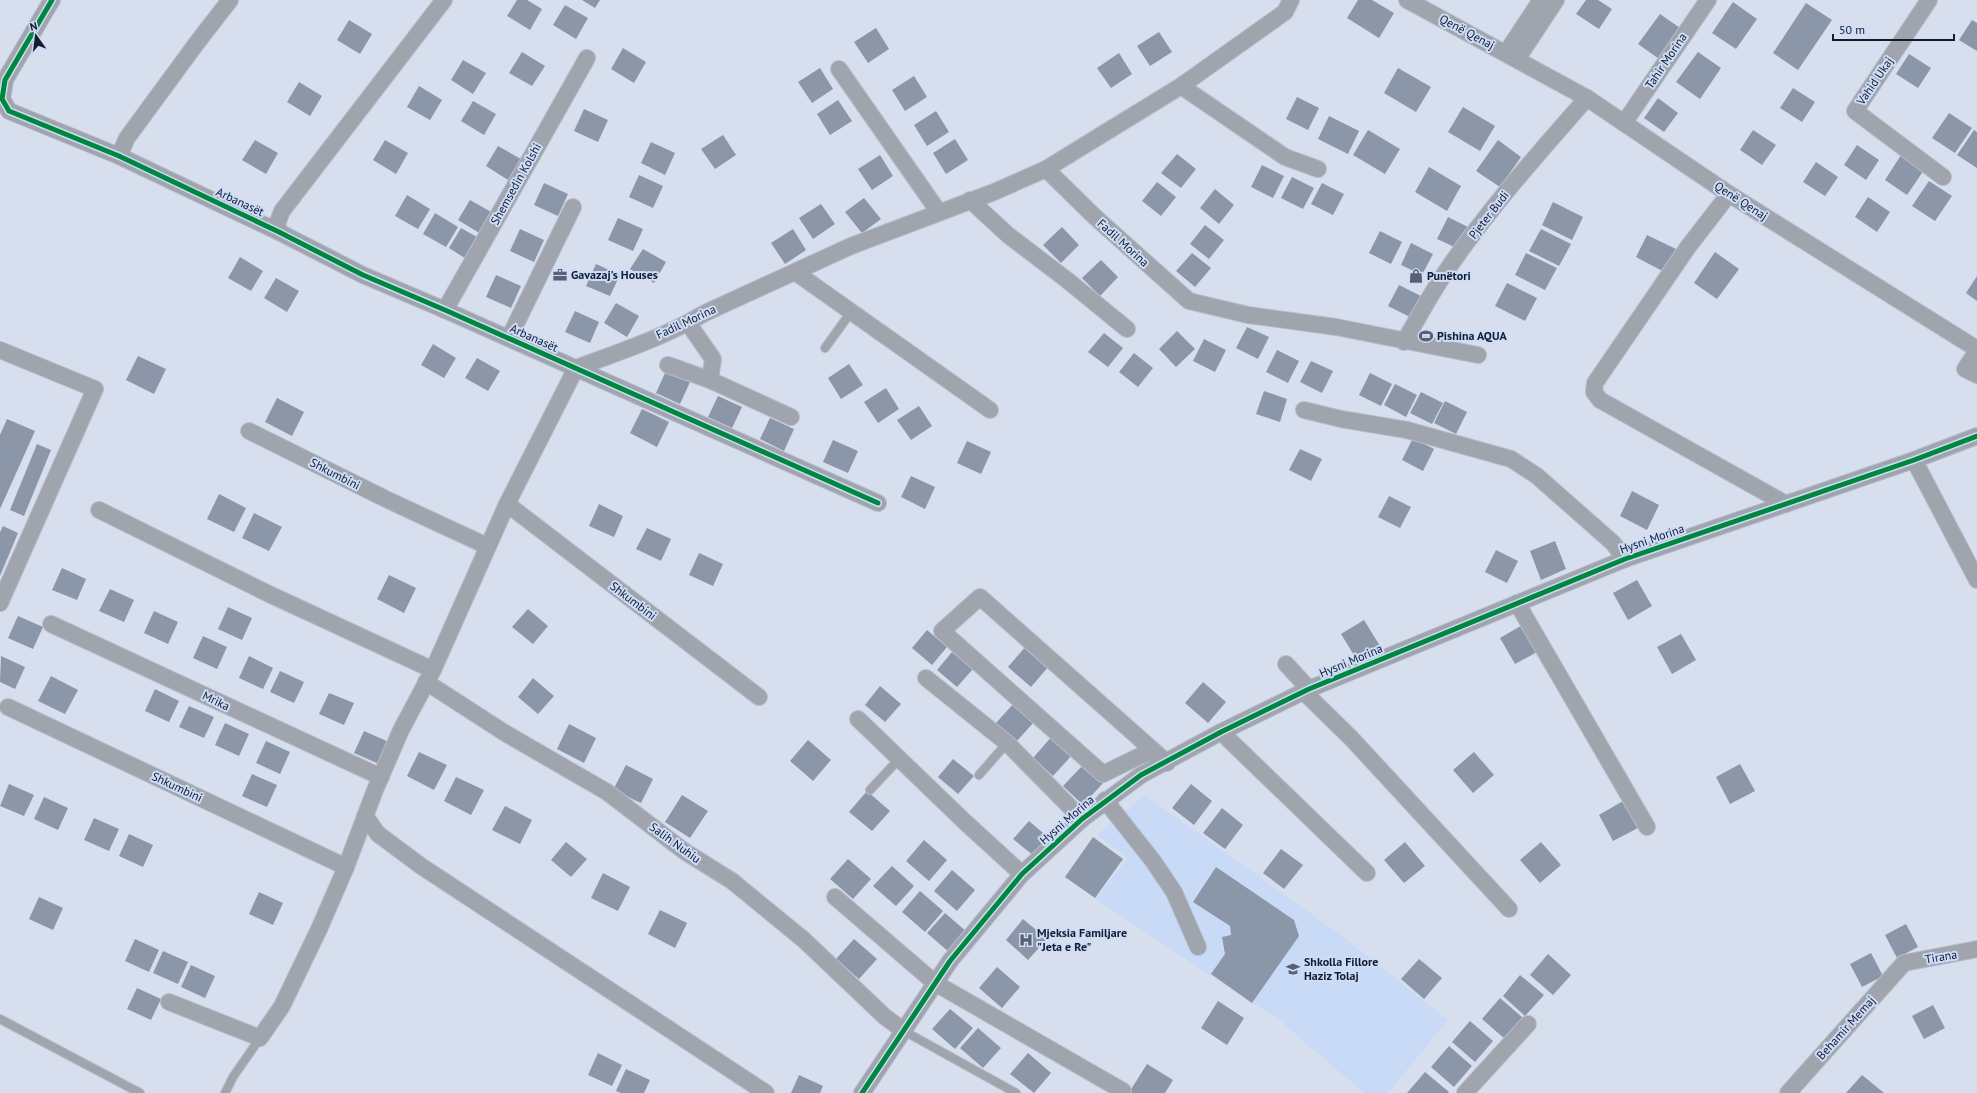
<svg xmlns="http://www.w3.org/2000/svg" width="1977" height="1093" font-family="'PT Sans',sans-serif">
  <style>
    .built { fill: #c9daf7 }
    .building { fill: #8c96a9 }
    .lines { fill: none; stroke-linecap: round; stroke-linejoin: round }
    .service-casing { stroke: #b5bdca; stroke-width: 10 }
    .minor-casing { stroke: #b5bdca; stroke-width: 18 }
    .service { stroke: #a0a4ad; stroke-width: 8 }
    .minor { stroke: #a0a4ad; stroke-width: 16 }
    .cycleway-casing { stroke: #cddcf8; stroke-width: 8 }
    .cycleway { stroke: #00873e; stroke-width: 5 }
    .labels { text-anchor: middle; stroke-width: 4; stroke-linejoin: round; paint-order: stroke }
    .street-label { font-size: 12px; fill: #131c2d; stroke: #cddcf8 }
    .poi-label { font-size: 12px; font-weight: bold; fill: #131c2d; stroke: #cddcf8; text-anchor: start }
  </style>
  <rect width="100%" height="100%" fill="#d7dfee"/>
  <path class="built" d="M1145 795 1342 936 1448 1020 1388 1093H1364L1288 1028 1281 1020 1252 1003 1095 899 1128 858 1097 835Z"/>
  <g class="building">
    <path d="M517 0H527L542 9 530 30 507 16Z"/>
    <path d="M582 0H600L595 8Z"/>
    <path d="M1358 0H1372L1394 13 1379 38 1347 18Z"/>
    <path d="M1586 0H1598L1612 9 1599 29 1576 14Z"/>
    <path d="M1733 2 1757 19 1736 49 1712 33Z"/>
    <path d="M1806 3 1832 20 1798 70 1773 53Z"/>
    <path d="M565 5 588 18 576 39 553 25Z"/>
    <path d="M1660 14 1683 30 1662 61 1638 44Z"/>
    <path d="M349 20 372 34 360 54 337 40Z"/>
    <path d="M1972 20 1977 23V51L1959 40Z"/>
    <path d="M876 28 889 49 868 63 854 42Z"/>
    <path d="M1159 32 1172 52 1150 66 1137 46Z"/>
    <path d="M623 48 646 62 634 83 611 69Z"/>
    <path d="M522 52 545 66 532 86 509 73Z"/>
    <path d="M1698 52 1721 68 1700 99 1676 82Z"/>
    <path d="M1119 53 1132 74 1111 88 1097 68Z"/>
    <path d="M1909 54 1931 68 1918 88 1896 74Z"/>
    <path d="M463 60 486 73 473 94 451 80Z"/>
    <path d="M820 68 833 89 812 103 798 82Z"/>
    <path d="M1398 68 1431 87 1416 112 1384 93Z"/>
    <path d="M914 76 927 97 905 111 892 90Z"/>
    <path d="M299 82 322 96 310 116 287 102Z"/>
    <path d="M419 86 442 100 430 120 407 107Z"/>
    <path d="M1793 88 1815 102 1802 122 1780 108Z"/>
    <path d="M1297 97 1319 108 1308 130 1286 119Z"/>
    <path d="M1658 98 1678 113 1664 132 1644 118Z"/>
    <path d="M838 100 852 121 830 135 817 114Z"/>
    <path d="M473 101 496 114 484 135 461 121Z"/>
    <path d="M1463 107 1495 126 1480 151 1448 132Z"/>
    <path d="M584 109 608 120 598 142 574 131Z"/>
    <path d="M936 111 949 132 927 146 914 125Z"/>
    <path d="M1949 113 1972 128 1955 153 1932 138Z"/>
    <path d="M1329 116 1359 131 1348 154 1318 139Z"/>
    <path d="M1368 130 1400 149 1385 174 1353 155Z"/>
    <path d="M1753 130 1776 145 1762 165 1740 150Z"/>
    <path d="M1974 130 1977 132V168L1957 155Z"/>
    <path d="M723 135 736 155 715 169 701 149Z"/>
    <path d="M955 139 968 160 946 174 933 153Z"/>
    <path d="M255 140 278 153 266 174 242 160Z"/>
    <path d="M385 140 408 153 396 174 373 160Z"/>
    <path d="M1498 140 1521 157 1500 187 1476 171Z"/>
    <path d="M651 142 675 153 665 175 641 163Z"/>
    <path d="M1857 145 1879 160 1866 180 1844 165Z"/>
    <path d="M498 146 521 159 508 180 486 166Z"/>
    <path d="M1177 154 1196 169 1181 188 1161 173Z"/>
    <path d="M880 155 893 176 872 190 858 169Z"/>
    <path d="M1901 155 1924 170 1907 195 1885 180Z"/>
    <path d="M1816 162 1838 177 1825 196 1803 182Z"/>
    <path d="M1262 165 1284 176 1273 198 1251 187Z"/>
    <path d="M1429 167 1461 186 1447 211 1415 192Z"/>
    <path d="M639 175 663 186 653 208 629 197Z"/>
    <path d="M1292 177 1314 188 1303 209 1281 198Z"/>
    <path d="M1929 181 1952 196 1935 221 1912 206Z"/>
    <path d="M1157 182 1176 197 1161 216 1142 201Z"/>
    <path d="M544 183 568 194 558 216 534 205Z"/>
    <path d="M1322 183 1344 194 1333 215 1311 204Z"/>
    <path d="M1215 189 1234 205 1219 224 1200 208Z"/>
    <path d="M407 195 430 209 418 229 395 216Z"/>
    <path d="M1868 197 1890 212 1877 232 1855 217Z"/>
    <path d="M864 198 881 219 862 233 845 212Z"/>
    <path d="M470 200 493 213 481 234 458 220Z"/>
    <path d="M1553 202 1583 217 1572 240 1542 225Z"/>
    <path d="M821 204 835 224 813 239 799 218Z"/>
    <path d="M435 213 458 227 446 247 423 234Z"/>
    <path d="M1448 217 1470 228 1459 249 1437 239Z"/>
    <path d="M618 218 643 229 633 251 608 240Z"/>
    <path d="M1205 225 1224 240 1209 259 1190 244Z"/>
    <path d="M1062 227 1079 245 1061 263 1043 245Z"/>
    <path d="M461 228 484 241 471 262 449 248Z"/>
    <path d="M520 229 544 240 534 262 510 251Z"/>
    <path d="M793 229 806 250 785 264 771 243Z"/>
    <path d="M1541 229 1571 244 1559 266 1529 251Z"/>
    <path d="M1380 231 1402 242 1391 264 1369 253Z"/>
    <path d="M1647 235 1678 250 1666 273 1636 257Z"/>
    <path d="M1411 243 1433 254 1422 275 1401 265Z"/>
    <path d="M643 249 666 262 654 283 630 269Z"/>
    <path d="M1715 252 1739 269 1717 299 1694 283Z"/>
    <path d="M1192 253 1211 268 1195 287 1176 271Z"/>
    <path d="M1526 253 1557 268 1545 290 1515 275Z"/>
    <path d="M240 257 263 271 251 291 228 278Z"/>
    <path d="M1101 260 1118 277 1100 296 1082 278Z"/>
    <path d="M596 264 620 275 610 296 586 286Z"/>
    <path d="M496 275 521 286 511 308 486 297Z"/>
    <path d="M1977 276V301L1966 293Z"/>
    <path d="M276 278 299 291 287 312 264 298Z"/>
    <path d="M1507 283 1537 298 1525 321 1495 306Z"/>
    <path d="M1399 285 1421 296 1410 317 1388 306Z"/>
    <path d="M616 303 639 316 627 337 604 323Z"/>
    <path d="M575 311 599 322 590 343 565 332Z"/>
    <path d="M1247 327 1269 337 1258 359 1236 348Z"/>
    <path d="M1177 331 1195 349 1176 367 1159 349Z"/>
    <path d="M1104 333 1123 348 1108 367 1088 352Z"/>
    <path d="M1204 339 1226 350 1215 372 1193 361Z"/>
    <path d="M433 344 456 358 444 378 421 365Z"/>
    <path d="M1277 350 1299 361 1288 383 1266 372Z"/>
    <path d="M1134 353 1153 368 1138 387 1119 372Z"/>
    <path d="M138 356 166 369 154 394 126 380Z"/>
    <path d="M477 358 500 371 488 391 465 378Z"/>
    <path d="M1311 361 1333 371 1322 393 1300 382Z"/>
    <path d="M849 364 863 385 841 399 828 378Z"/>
    <path d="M666 371 690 382 680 404 656 393Z"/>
    <path d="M1370 373 1392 384 1381 406 1359 395Z"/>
    <path d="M1395 384 1417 395 1406 417 1384 405Z"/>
    <path d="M886 388 899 409 878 423 864 402Z"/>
    <path d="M1264 391 1287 399 1280 422 1256 414Z"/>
    <path d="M1421 392 1443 403 1432 424 1410 413Z"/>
    <path d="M718 396 742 407 732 428 708 417Z"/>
    <path d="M277 398 304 412 292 436 265 422Z"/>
    <path d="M1445 401 1467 412 1456 434 1434 423Z"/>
    <path d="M919 406 932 426 911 440 897 420Z"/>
    <path d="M642 409 669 422 657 447 630 433Z"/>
    <path d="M770 418 794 429 784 451 760 439Z"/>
    <path d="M7 419 35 431 0 509V435Z"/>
    <path d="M1413 438 1434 449 1423 471 1402 460Z"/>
    <path d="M833 440 858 451 848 473 823 462Z"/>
    <path d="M967 441 991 452 981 474 957 463Z"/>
    <path d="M37 444 51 450 24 516 10 510Z"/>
    <path d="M1300 449 1322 459 1311 481 1289 470Z"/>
    <path d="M911 476 935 487 925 509 901 497Z"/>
    <path d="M1632 491 1659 505 1647 530 1620 516Z"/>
    <path d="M219 494 246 508 234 532 207 519Z"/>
    <path d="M1389 496 1411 507 1400 528 1378 517Z"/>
    <path d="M599 504 623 516 614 537 589 526Z"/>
    <path d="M254 513 282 527 269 551 242 538Z"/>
    <path d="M3 526 18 533 0 576V532Z"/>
    <path d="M647 528 671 539 661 561 636 549Z"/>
    <path d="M1555 541 1566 569 1541 580 1530 551Z"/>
    <path d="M1496 550 1518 561 1507 583 1485 572Z"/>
    <path d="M699 553 723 564 713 586 689 575Z"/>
    <path d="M62 568 86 579 77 600 52 590Z"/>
    <path d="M389 575 416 588 404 613 377 599Z"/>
    <path d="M1637 580 1652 606 1628 620 1613 593Z"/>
    <path d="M110 589 134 600 124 622 99 611Z"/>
    <path d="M228 607 252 618 242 640 218 629Z"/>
    <path d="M528 609 548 626 533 644 512 627Z"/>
    <path d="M154 611 178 622 168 644 144 633Z"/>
    <path d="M18 616 43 627 33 649 8 638Z"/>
    <path d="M1364 620 1380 646 1357 660 1341 634Z"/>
    <path d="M1524 624 1539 651 1515 664 1500 638Z"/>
    <path d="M927 630 947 647 932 665 912 648Z"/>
    <path d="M1681 634 1696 660 1672 674 1657 647Z"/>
    <path d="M203 636 227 647 217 669 193 658Z"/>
    <path d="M1026 646 1049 666 1031 687 1008 667Z"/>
    <path d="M952 652 973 669 957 687 937 670Z"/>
    <path d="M1 656 25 667 15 689 0 682Z"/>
    <path d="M249 656 273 668 263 689 239 678Z"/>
    <path d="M280 671 304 682 294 703 270 692Z"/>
    <path d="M51 676 78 690 65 714 38 701Z"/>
    <path d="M533 678 554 696 538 714 518 697Z"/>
    <path d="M1203 682 1226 702 1208 723 1185 703Z"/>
    <path d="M880 686 901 704 885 722 865 705Z"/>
    <path d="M155 689 179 701 169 722 145 711Z"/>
    <path d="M329 693 354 703 344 725 319 714Z"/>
    <path d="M1015 702 1035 721 1015 743 995 724Z"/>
    <path d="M189 706 214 717 204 738 179 727Z"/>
    <path d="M225 723 249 734 239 756 215 745Z"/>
    <path d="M569 724 596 738 584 763 557 749Z"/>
    <path d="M364 731 389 742 379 764 354 753Z"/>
    <path d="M1053 735 1073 754 1053 776 1033 758Z"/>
    <path d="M808 740 831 760 813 781 790 761Z"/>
    <path d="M266 741 290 752 280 774 256 763Z"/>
    <path d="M419 752 447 765 434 790 407 776Z"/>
    <path d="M1474 752 1494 775 1473 793 1453 770Z"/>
    <path d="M953 759 974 776 958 794 938 777Z"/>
    <path d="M1084 764 1104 782 1083 805 1063 786Z"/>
    <path d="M1740 764 1755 791 1730 804 1716 777Z"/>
    <path d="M626 765 653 779 641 803 613 790Z"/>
    <path d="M252 774 277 785 267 807 242 796Z"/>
    <path d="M456 777 484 790 471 815 444 801Z"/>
    <path d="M9 784 34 795 24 816 0 806Z"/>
    <path d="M1191 784 1212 801 1194 825 1172 808Z"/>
    <path d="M867 791 890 811 872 831 849 812Z"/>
    <path d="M682 795 708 811 690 838 665 822Z"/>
    <path d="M44 797 68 808 58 830 34 819Z"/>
    <path d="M1623 801 1638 828 1613 841 1599 815Z"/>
    <path d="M505 806 532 820 520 844 492 830Z"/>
    <path d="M1222 808 1243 825 1225 849 1203 833Z"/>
    <path d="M94 818 119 829 109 851 84 840Z"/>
    <path d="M1029 821 1049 838 1034 856 1013 839Z"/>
    <path d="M129 834 153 845 143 867 119 856Z"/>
    <path d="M1093 837 1123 859 1095 898 1065 877Z"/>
    <path d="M924 840 947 860 929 881 906 861Z"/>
    <path d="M566 842 587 859 571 877 551 860Z"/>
    <path d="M1405 842 1425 866 1404 883 1384 860Z"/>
    <path d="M1541 842 1561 865 1540 883 1520 860Z"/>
    <path d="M1281 849 1303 865 1284 889 1263 873Z"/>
    <path d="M848 859 871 879 853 899 830 879Z"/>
    <path d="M892 866 914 886 896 906 873 886Z"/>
    <path d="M1216 867 1294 920 1299 936 1252 1003 1211 974 1225 954 1222 937 1231 935 1230 926 1193 902Z"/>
    <path d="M952 870 975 890 957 911 934 891Z"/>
    <path d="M603 873 630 887 618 911 591 898Z"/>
    <path d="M920 891 943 911 925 932 902 912Z"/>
    <path d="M259 892 283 903 273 925 249 914Z"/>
    <path d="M39 897 63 908 53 930 29 919Z"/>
    <path d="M660 910 687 923 675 948 648 934Z"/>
    <path d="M945 913 968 933 950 953 927 933Z"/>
    <path d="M1023 919 1047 939 1028 960 1006 940Z"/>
    <path d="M1906 924 1918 947 1897 958 1885 935Z"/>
    <path d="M135 939 159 950 149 972 125 961Z"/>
    <path d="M854 939 877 959 859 979 836 959Z"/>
    <path d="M163 951 188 962 178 984 153 973Z"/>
    <path d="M1871 953 1883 976 1862 987 1850 964Z"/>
    <path d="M1548 954 1571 975 1553 995 1530 975Z"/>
    <path d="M1419 959 1442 978 1424 999 1401 979Z"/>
    <path d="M191 965 215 976 205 998 181 987Z"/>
    <path d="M997 967 1020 987 1002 1008 979 988Z"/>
    <path d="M1520 975 1544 995 1525 1016 1503 996Z"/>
    <path d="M137 988 161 999 151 1020 127 1009Z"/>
    <path d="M1500 998 1523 1018 1505 1039 1482 1019Z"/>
    <path d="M1218 1001 1244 1018 1227 1045 1201 1028Z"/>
    <path d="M1933 1005 1945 1028 1924 1039 1912 1016Z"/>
    <path d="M950 1009 973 1028 955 1049 932 1029Z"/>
    <path d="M1470 1021 1493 1041 1475 1062 1452 1042Z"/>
    <path d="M978 1028 1001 1048 983 1068 960 1048Z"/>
    <path d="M1449 1046 1472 1066 1454 1087 1431 1067Z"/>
    <path d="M598 1053 622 1065 612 1086 588 1075Z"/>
    <path d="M1028 1053 1051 1073 1034 1093 1010 1074Z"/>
    <path d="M1147 1064 1173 1080 1165 1093H1132L1130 1091Z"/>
    <path d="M626 1069 650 1080 644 1093H621L616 1091Z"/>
    <path d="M1425 1072 1449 1092 1448 1093H1407Z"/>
    <path d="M799 1075 823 1086 820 1093H791Z"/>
    <path d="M1862 1075 1884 1093H1846Z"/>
  </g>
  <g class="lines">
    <defs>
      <g id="service">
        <path d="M825 348 851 312"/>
        <path d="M979 775 1007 743"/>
        <path d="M870 790 899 759"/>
        <path d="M0 1019 140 1093"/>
        <path d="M904 1031 1016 1093"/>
        <path d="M225 1093 233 1077 260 1038"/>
      </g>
      <g id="minor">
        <path d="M52 0 5 80 2 99 9 111 119 156 279 232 363 275 445 310 878 503"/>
        <path d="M1407 0 1587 98 1729 194 1977 349"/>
        <path d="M1929 0 1855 111 1943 177"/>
        <path d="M1506 53 1541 0"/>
        <path d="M1517 59 1556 0"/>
        <path d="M839 69 938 211"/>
        <path d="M1181 86 1285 157 1318 169"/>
        <path d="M1624 123 1708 0"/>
        <path d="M119 156 127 138 196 44 230 0"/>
        <path d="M1046 169 1095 217 1189 301 1248 315 1336 327 1478 355"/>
        <path d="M1729 194 1688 247 1595 383 1594 392 1600 400 1786 504"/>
        <path d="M970 200 1008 235 1067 280 1127 329"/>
        <path d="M279 232 277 224 282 211 444 0"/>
        <path d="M795 272 990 410"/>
        <path d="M445 310 587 58"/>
        <path d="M688 323 713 359 710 380"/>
        <path d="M509 338 573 207"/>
        <path d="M1404 342C1417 320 1429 297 1443 276 1485 213 1537 155 1587 98"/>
        <path d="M0 350 95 389 0 603"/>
        <path d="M1977 351 1965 369 1977 375"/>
        <path d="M668 365 710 380 791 417"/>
        <path d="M576 368C619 352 665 337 705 313L851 246 994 192 1046 169 1181 86 1285 12 1291 0"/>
        <path d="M1304 410 1341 419 1407 430 1511 459 1537 476 1613 543 1625 559"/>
        <path d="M249 431 390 501 487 546"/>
        <path d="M1914 460 1977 580"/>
        <path d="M507 504 759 697"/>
        <path d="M99 510 269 594 433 670"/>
        <path d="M1517 603 1647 827"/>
        <path d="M51 624 381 777"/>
        <path d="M1286 664 1309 689"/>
        <path d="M926 678 1007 743 1082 819"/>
        <path d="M426 682 505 733 607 792 684 851 732 881 804 940 884 1016 904 1031"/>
        <path d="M1304 692 1351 738 1509 909"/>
        <path d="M8 707 346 867"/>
        <path d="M858 719 965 822 1022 874"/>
        <path d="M1221 732 1367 873"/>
        <path d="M1155 752 1144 754 1103 774 942 631 980 597 1155 752 1167 763"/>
        <path d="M1105 800 1153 861 1174 892 1198 947"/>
        <path d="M365 816 378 834 421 866 766 1093"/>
        <path d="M835 897 935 983 1123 1091"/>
        <path d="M169 1002 260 1038 282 1006 320 927 346 867 375 790 401 730 433 670 507 504 576 368"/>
        <path d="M862 1093 950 961 1022 874 1082 819 1141 775 1221 732 1309 689 1625 559 1914 460 1977 436"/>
        <path d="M1465 1093 1528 1024"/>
        <path d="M1788 1093 1904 963 1977 949"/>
      </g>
    </defs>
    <use href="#service" class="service-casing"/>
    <use href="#minor" class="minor-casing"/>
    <use href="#service" class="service"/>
    <use href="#minor" class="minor"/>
    <defs>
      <g id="cycleway">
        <path d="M52 0 5 80 2 99 9 111 119 156 279 232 363 275 445 310 878 503"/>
        <path d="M862 1093 950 961 1022 874 1082 819 1141 775 1221 732 1309 689 1625 559 1914 460 1977 436"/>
      </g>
    </defs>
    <use href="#cycleway" class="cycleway-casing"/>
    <use href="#cycleway" class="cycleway"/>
  </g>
  <defs>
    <symbol id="office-bare" viewBox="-9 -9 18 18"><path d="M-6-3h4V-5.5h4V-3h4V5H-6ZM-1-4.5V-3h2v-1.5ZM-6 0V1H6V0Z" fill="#586071" stroke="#cddcf8" stroke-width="2.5" paint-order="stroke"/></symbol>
    <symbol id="shop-bare" viewBox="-9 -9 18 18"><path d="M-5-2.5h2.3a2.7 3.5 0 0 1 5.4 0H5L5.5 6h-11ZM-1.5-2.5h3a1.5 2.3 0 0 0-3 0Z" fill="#586071" stroke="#cddcf8" stroke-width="2.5" paint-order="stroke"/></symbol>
    <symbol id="stadium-bare" viewBox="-9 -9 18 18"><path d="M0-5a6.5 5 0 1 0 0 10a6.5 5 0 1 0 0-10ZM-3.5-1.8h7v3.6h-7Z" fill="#586071" stroke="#cddcf8" stroke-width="2.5" paint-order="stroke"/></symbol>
    <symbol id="hospital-bare" viewBox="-9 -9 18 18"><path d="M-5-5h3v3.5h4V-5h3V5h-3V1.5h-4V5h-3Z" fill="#586071" stroke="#cddcf8" stroke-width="2.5" paint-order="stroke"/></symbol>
    <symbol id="school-bare" viewBox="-9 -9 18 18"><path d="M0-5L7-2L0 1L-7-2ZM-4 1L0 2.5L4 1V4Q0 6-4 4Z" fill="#586071" stroke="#cddcf8" stroke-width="2.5" paint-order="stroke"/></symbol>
  </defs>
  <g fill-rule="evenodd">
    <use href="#office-bare" x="550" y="265" width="20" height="20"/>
    <use href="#shop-bare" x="1406" y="266" width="20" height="20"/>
    <use href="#stadium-bare" x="1416" y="326" width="20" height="20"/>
    <use href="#hospital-bare" x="1016" y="930" width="20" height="20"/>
    <use href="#school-bare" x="1283" y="959" width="20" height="20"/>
  </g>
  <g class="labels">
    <g class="street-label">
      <text transform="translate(1467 32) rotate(28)" y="4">Qenë Qenaj</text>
      <text transform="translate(1666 61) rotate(-56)" y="4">Tahir Morina</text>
      <text transform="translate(1875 81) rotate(-56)" y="4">Vahid Ukaj</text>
      <text transform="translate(516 184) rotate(-61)" y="4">Shemsedin Kolshi</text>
      <text transform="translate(1741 201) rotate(33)" y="4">Qenë Qenaj</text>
      <text transform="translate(240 202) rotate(25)" y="4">Arbanasët</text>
      <text transform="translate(1489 215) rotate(-52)" y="4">Pjeter Budi</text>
      <text transform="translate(1123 243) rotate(42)" y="4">Fadil Morina</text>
      <text transform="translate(686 322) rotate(-25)" y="4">Fadil Morina</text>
      <text transform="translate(534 338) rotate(24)" y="4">Arbanasët</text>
      <text transform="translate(335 474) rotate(27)" y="4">Shkumbini</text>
      <text transform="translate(1652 539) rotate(-19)" y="4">Hysni Morina</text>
      <text transform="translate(633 601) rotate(37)" y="4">Shkumbini</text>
      <text transform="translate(1351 661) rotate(-23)" y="4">Hysni Morina</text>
      <text transform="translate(216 701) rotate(25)" y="4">Mrika</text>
      <text transform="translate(177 787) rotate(25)" y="4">Shkumbini</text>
      <text transform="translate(1067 820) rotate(-41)" y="4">Hysni Morina</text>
      <text transform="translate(675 843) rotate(36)" y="4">Salih Nuhiu</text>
      <text transform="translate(1941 957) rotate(-10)" y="4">Tirana</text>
      <text transform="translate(1846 1028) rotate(-48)" y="4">Behamir Memaj</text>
    </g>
    <g class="poi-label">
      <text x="571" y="279">Gavazaj's Houses</text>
      <text x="1427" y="280">Punëtori</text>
      <text x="1437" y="340">Pishina AQUA</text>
      <text x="1037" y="937">Mjeksia Familjare<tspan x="1037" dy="14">"Jeta e Re"</tspan></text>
      <text x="1304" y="966">Shkolla Fillore<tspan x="1304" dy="14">Haziz Tolaj</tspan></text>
    </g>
  </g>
  <g transform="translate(36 36) rotate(346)" stroke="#cddcf8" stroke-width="3" paint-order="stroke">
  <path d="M0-3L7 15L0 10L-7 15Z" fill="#131c2d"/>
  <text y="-6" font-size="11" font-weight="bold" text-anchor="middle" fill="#131c2d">N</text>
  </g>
  <path d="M1833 34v6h121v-6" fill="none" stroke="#131c2d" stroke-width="2"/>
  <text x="1839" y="34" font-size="12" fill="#131c2d" stroke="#cddcf8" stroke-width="3" paint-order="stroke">50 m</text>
</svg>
